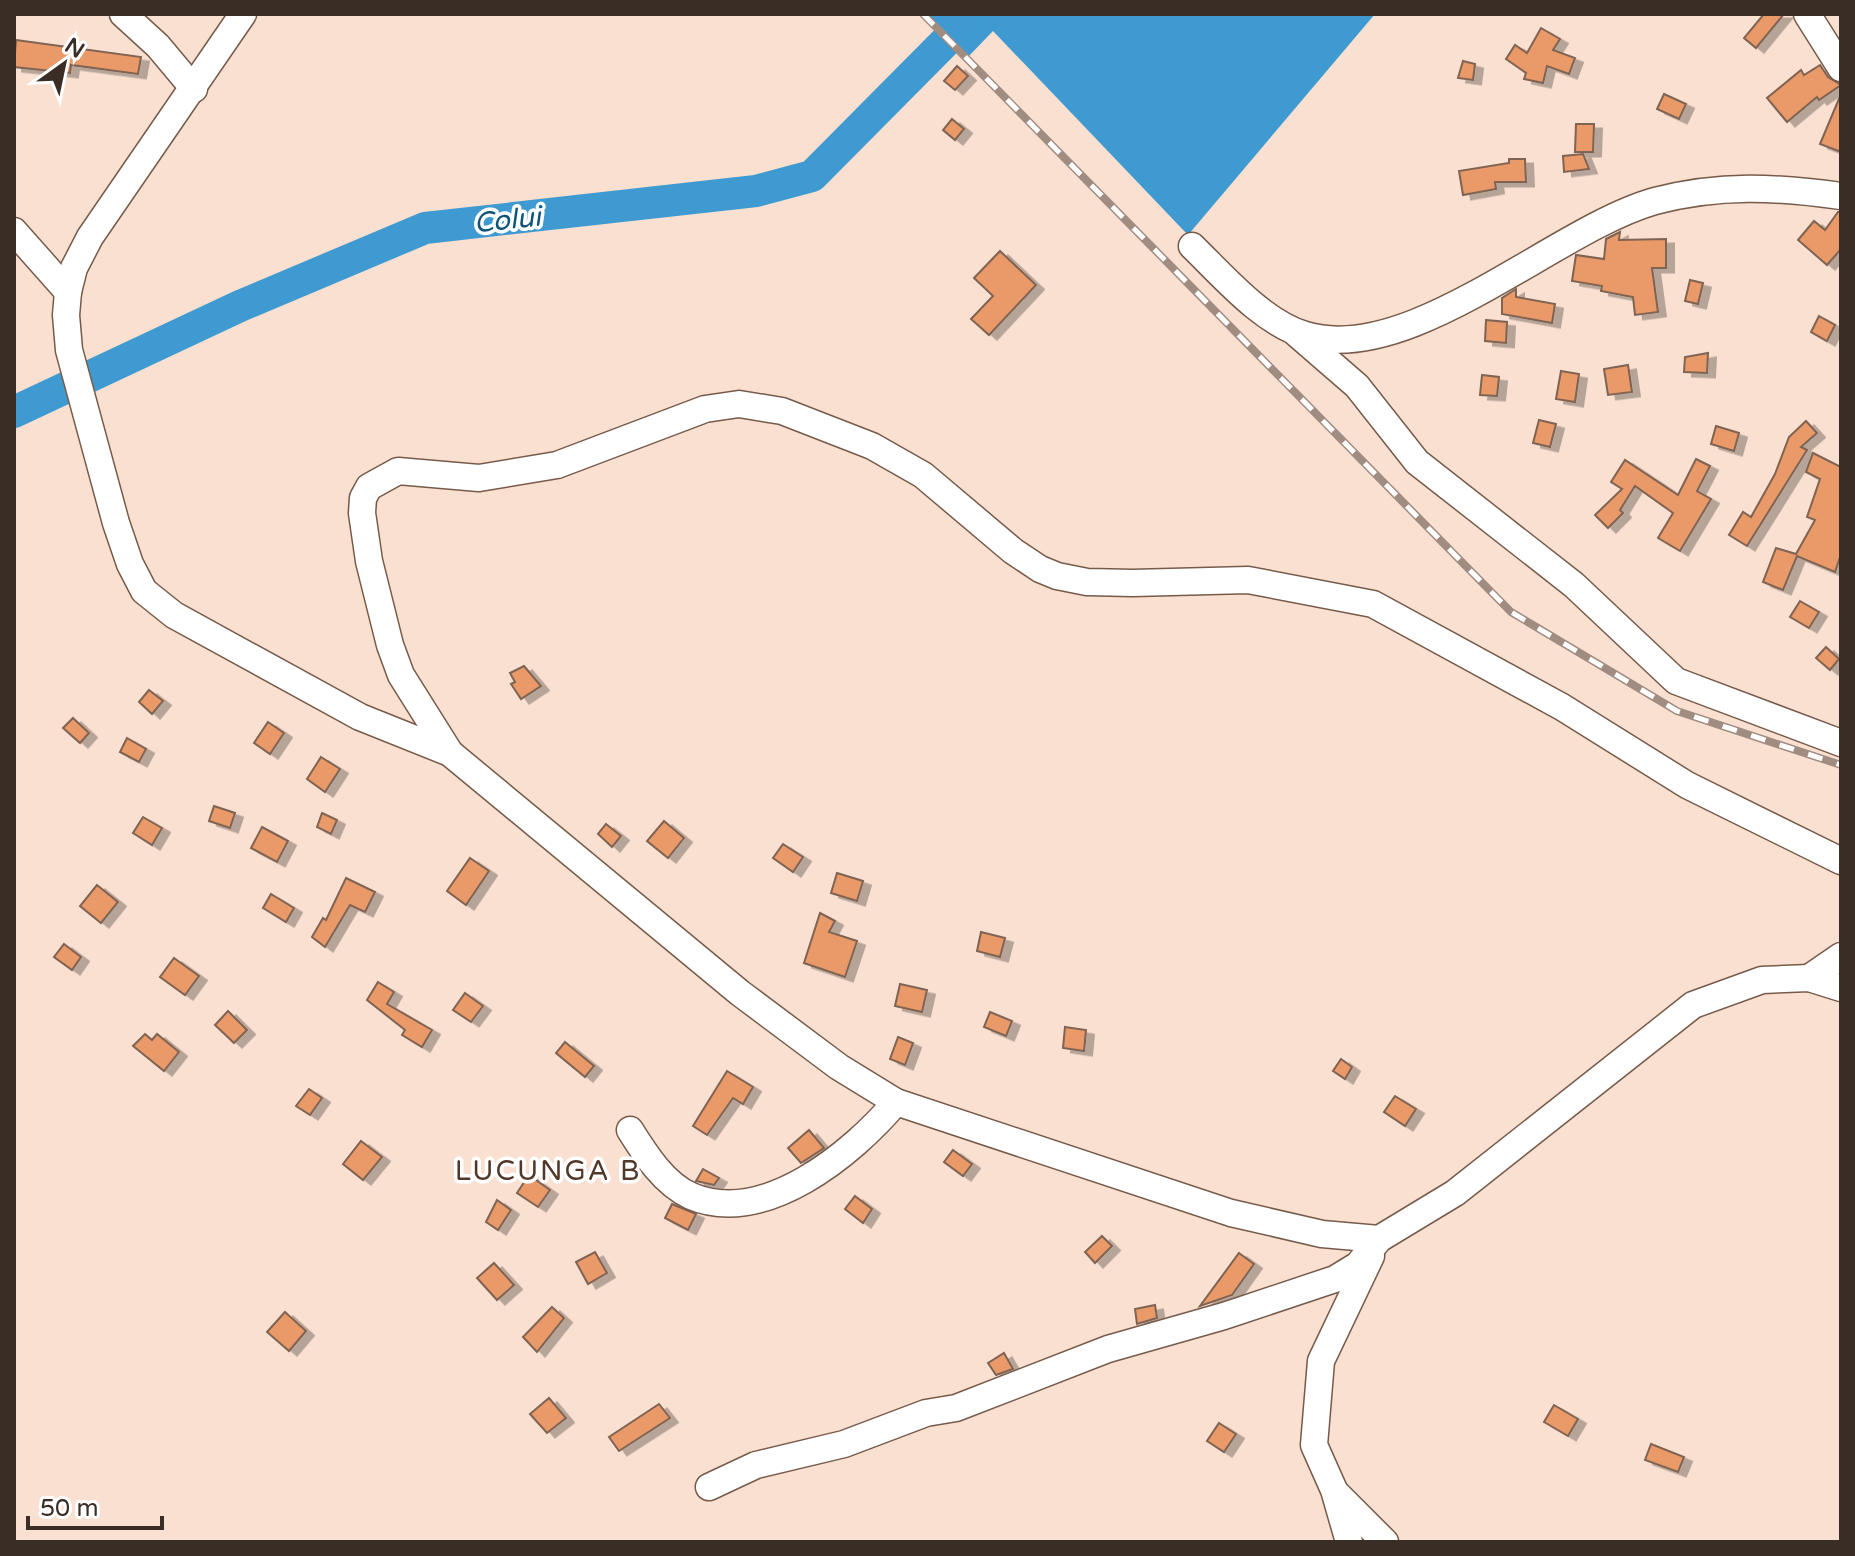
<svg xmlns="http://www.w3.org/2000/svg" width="1855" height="1556" font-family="'Varela Round',sans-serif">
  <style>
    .water { fill: #3e9ad0 }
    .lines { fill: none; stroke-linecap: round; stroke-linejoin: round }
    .river { stroke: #3e9ad0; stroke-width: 32 }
    .building { fill: #ea9968; stroke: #7f6352; stroke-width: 2; filter: url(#shadow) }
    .minor-casing { stroke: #765b4a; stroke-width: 29 }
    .minor { stroke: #fff; stroke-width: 26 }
    .rail-casing { stroke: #a08c81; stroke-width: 8 }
    .rail { stroke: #fff; stroke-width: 5; stroke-dasharray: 15; stroke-linecap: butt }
    .labels { text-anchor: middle; stroke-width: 7; stroke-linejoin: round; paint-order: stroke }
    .water-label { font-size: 28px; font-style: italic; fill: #0e557a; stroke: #fff }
    .neighbourhood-label { font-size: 28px; letter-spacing: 2px; fill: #513828; stroke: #fff }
  </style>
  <defs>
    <filter id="shadow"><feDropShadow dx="8" dy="4.5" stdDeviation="0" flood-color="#0004"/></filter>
  </defs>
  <rect width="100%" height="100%" fill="#fae0d1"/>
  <path class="water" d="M923 14H1375L1188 235 993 31 967 58Z"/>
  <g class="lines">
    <path class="river" d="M14 412 240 306 425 228 756 191 812 176 948 39 966 14"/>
  </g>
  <g class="building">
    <path d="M1764 14H1784L1756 48 1744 38Z"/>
    <path d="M1541 28 1560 39 1553 50 1575 58 1569 74 1547 66 1543 83 1524 79 1526 73 1506 59 1515 45 1527 53Z"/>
    <path d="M16 40 141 57 138 74 71 65 70 73 14 67Z"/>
    <path d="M1463 61 1475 64 1473 80 1458 78Z"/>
    <path d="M1820 65 1828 77 1841 85 1819 100 1817 97 1787 122 1767 98 1801 70 1804 75Z"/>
    <path d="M957 66 968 76 955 90 944 81Z"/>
    <path d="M1664 94 1686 104 1679 119 1657 109Z"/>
    <path d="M1841 94V152L1820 144Z"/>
    <path d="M952 119 964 129 955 140 943 130Z"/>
    <path d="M1576 124H1594L1593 152H1575Z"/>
    <path d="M1583 154 1589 169 1564 172 1563 156Z"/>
    <path d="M1509 159H1525L1526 182H1495L1496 189 1463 195 1459 171 1509 163Z"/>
    <path d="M1838 212H1841V249L1827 265 1798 240 1814 221 1825 230Z"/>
    <path d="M1620 232 1619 240 1666 239V268H1652L1658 312 1635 315 1633 297 1601 291 1602 286 1572 281 1576 255 1604 259 1606 239Z"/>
    <path d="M1000 251 1036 285 989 335 971 319 993 296 974 278Z"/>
    <path d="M1690 280 1703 283 1698 304 1685 301Z"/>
    <path d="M1516 289V297L1555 304 1552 323 1502 314V298Z"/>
    <path d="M1819 316 1835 325 1827 341 1811 332Z"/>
    <path d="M1486 320 1507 322 1506 343 1485 341Z"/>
    <path d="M1708 353 1707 373 1684 372 1685 357Z"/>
    <path d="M1628 365 1632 392 1608 395 1604 369Z"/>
    <path d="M1561 371 1579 374 1575 402 1556 399Z"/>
    <path d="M1482 375 1499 377 1497 396 1480 395Z"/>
    <path d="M1539 420 1556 424 1550 447 1533 443Z"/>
    <path d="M1806 421 1817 433 1801 447 1807 450 1747 546 1729 535 1743 512 1751 517 1775 474 1789 437Z"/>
    <path d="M1716 426 1739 433 1734 451 1711 444Z"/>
    <path d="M1813 453 1841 467V554L1835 572 1797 556 1783 590 1763 582 1776 548 1796 554 1815 520 1807 517 1820 479 1806 472Z"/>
    <path d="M1696 459 1710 466 1697 491 1711 499 1680 551 1658 538 1673 513 1635 486 1620 510 1623 513 1608 528 1595 515 1622 489 1611 482 1625 460 1678 495Z"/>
    <path d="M1800 601 1819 612 1809 628 1790 617Z"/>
    <path d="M1826 647 1839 659 1830 670 1816 658Z"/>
    <path d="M524 666 541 686 521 699 511 684 515 682 510 673Z"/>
    <path d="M149 690 163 701 152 714 139 702Z"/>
    <path d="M73 718 89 733 80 743 63 728Z"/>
    <path d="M268 722 284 733 270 754 254 743Z"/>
    <path d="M127 738 146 749 139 762 120 752Z"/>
    <path d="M321 757 340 769 325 792 307 779Z"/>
    <path d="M214 806 235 813 230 828 209 821Z"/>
    <path d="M322 813 337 820 331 834 317 827Z"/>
    <path d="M143 817 162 828 152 845 133 833Z"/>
    <path d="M664 821 684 838 668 858 647 841Z"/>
    <path d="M606 824 621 836 612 847 598 834Z"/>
    <path d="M262 827 288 841 277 862 251 848Z"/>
    <path d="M783 844 803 857 793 872 773 858Z"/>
    <path d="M470 858 489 871 466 905 447 891Z"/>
    <path d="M837 873 863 881 857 901 831 893Z"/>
    <path d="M346 878 375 892 365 912 350 905 325 947 312 937 323 918 326 920Z"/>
    <path d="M97 885 118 902 101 923 80 906Z"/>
    <path d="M271 894 294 908 286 922 263 908Z"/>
    <path d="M820 913 835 921 829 932 857 941 845 977 804 963Z"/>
    <path d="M981 932 1005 938 1000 957 977 951Z"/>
    <path d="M64 944 81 957 72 970 54 957Z"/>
    <path d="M174 958 199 976 185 995 160 977Z"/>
    <path d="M378 982 394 992 387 1004 432 1030 422 1047 402 1035 405 1030 367 1000Z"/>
    <path d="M900 984 927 990 922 1012 895 1006Z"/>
    <path d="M465 993 483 1006 471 1022 453 1010Z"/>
    <path d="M228 1011 247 1030 234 1043 215 1025Z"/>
    <path d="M990 1012 1012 1021 1006 1036 984 1027Z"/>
    <path d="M1065 1027 1086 1030 1084 1051 1063 1048Z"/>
    <path d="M145 1034 152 1040 157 1034 179 1052 164 1071 133 1046Z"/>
    <path d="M898 1037 913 1043 905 1065 890 1059Z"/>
    <path d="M565 1042 594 1066 585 1077 556 1053Z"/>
    <path d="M1341 1059 1352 1067 1345 1079 1333 1071Z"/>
    <path d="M727 1071 753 1087 743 1104 733 1098 707 1135 693 1126Z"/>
    <path d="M309 1089 322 1098 310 1115 296 1106Z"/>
    <path d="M1395 1096 1416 1109 1405 1126 1384 1112Z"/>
    <path d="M809 1130 824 1148 801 1163 788 1148Z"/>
    <path d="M361 1141 382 1157 363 1180 343 1164Z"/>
    <path d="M953 1150 972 1164 963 1176 944 1162Z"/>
    <path d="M703 1169 719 1178 714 1185 696 1181Z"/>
    <path d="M529 1175 550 1190 538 1207 517 1193Z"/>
    <path d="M855 1196 872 1209 863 1223 845 1209Z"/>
    <path d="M497 1200 511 1210 498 1230 486 1222Z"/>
    <path d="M672 1204 696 1214 688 1230 665 1218Z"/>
    <path d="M1102 1236 1112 1246 1095 1263 1085 1252Z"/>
    <path d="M595 1252 607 1273 588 1284 576 1262Z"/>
    <path d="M1239 1253 1254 1264 1232 1295 1200 1306Z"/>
    <path d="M494 1263 514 1285 497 1300 477 1278Z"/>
    <path d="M1155 1305 1157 1318 1137 1324 1135 1309Z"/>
    <path d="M552 1307 564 1318 537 1352 523 1337Z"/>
    <path d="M285 1312 306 1331 289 1351 267 1332Z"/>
    <path d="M1004 1353 1013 1369 996 1375 988 1363Z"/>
    <path d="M549 1398 566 1418 547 1433 530 1414Z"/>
    <path d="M659 1404 670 1418 619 1451 609 1437Z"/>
    <path d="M1554 1405 1578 1419 1568 1436 1544 1422Z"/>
    <path d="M1219 1423 1236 1434 1224 1452 1207 1441Z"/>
    <path d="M1651 1444 1684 1457 1678 1472 1645 1460Z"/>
  </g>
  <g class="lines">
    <defs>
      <g id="minor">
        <path d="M123 14 158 46 194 89"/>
        <path d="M243 14 90 237 74 268 68 292 66 315 69 350 116 523 130 564 144 591 174 615 360 717 450 753 740 993 839 1067 896 1102 1231 1213 1322 1234 1379 1239 1455 1193 1693 1005 1762 980 1809 978 1841 988"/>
        <path d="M1807 14 1841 68"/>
        <path d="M14 231 68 292"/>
        <path d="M1192 246C1224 277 1262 322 1305 335 1410 367 1555 229 1655 201 1720 184 1776 187 1841 196"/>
        <path d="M1297 334 1357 386 1417 462 1574 585 1676 681 1841 743"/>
        <path d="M450 753 401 675 390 645 369 561 362 513 363 498 369 487 398 471 479 478 557 465 705 409 739 404 782 411 872 446 923 475 1013 551 1040 569 1057 576 1087 582 1133 583 1248 580 1373 604 1562 707 1687 785 1841 861"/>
        <path d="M1809 978 1841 956"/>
        <path d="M630 1130C645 1154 664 1184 691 1196 764 1227 852 1154 896 1102"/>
        <path d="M709 1487 756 1465 844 1444 926 1413 956 1408 1108 1349 1224 1316 1335 1279 1358 1265 1379 1239"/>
        <path d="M1336 1493 1385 1542"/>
        <path d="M1349 1542 1334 1490 1314 1445 1321 1361 1371 1256"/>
      </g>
    </defs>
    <use href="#minor" class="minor-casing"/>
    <use href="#minor" class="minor"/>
    <defs>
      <path id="rail" d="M923 14 1511 612 1677 711 1841 765"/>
    </defs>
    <use href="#rail" class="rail-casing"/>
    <use href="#rail" class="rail"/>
  </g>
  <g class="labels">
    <g class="water-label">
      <text transform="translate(507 219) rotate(-6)" y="10">Colui</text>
    </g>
    <g class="neighbourhood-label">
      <text x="548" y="1180">LUCUNGA B</text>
    </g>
  </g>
  <rect width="1855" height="1556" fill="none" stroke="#3a2d26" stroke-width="32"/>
  <g transform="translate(64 64) rotate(33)" stroke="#ffffff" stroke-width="6" paint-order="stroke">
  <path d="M0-6L14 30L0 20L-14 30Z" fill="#3a2d26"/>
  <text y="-12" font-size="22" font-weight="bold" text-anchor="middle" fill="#3a2d26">N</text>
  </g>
  <path d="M28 1516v12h134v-12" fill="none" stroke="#3a2d26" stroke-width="4"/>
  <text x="40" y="1516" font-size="24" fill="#3a2d26" stroke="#ffffff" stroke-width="6" paint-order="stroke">50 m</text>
</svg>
